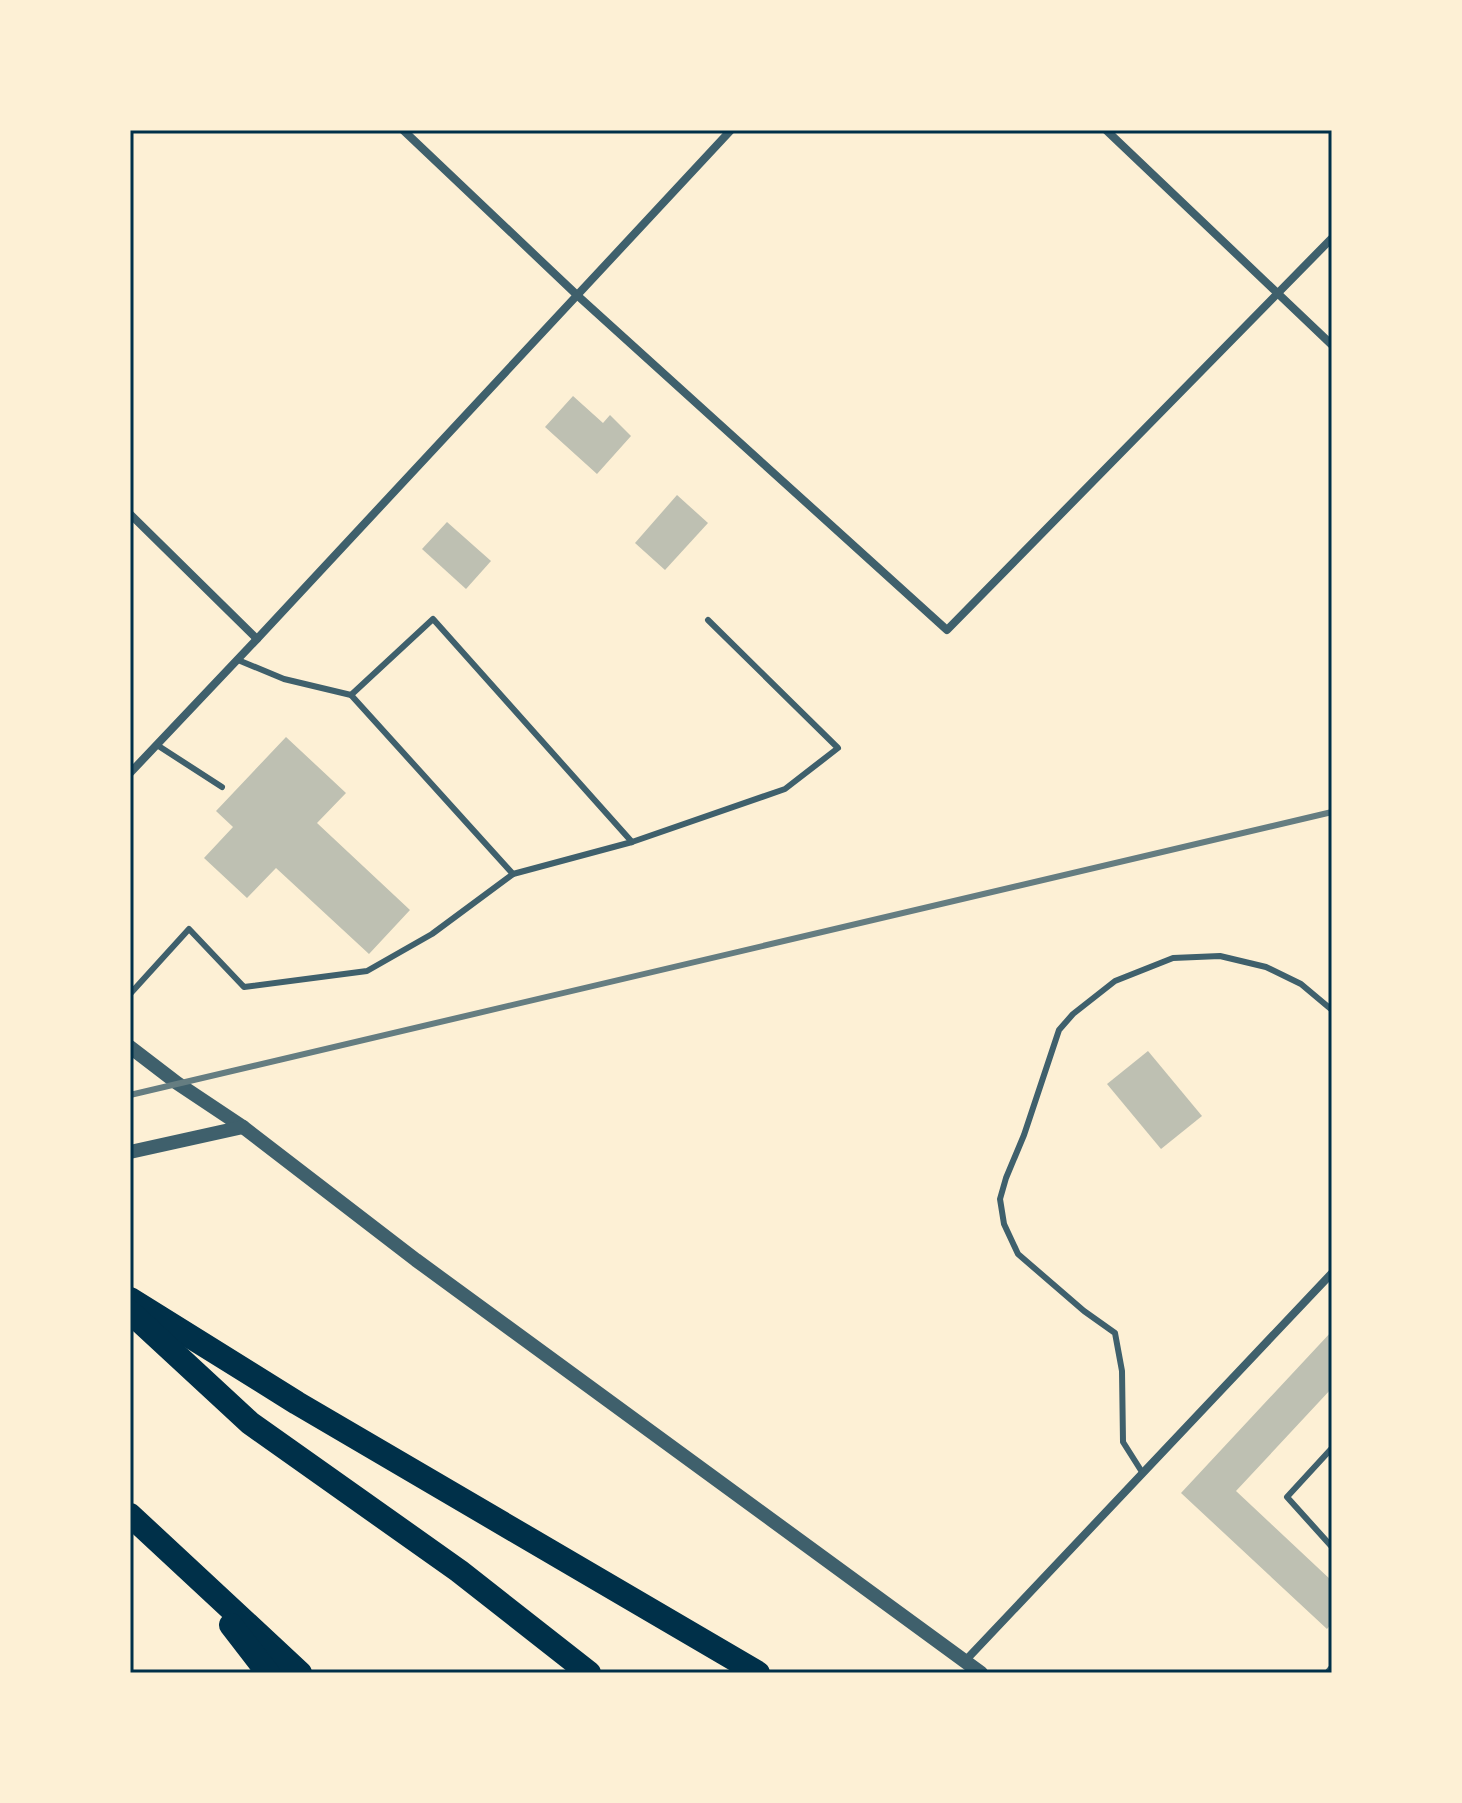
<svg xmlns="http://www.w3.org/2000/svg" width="1462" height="1803" font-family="'Titillium Web',sans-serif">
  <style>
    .building { fill: #bec0b2 }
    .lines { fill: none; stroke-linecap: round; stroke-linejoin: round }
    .service { stroke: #3f606c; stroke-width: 6 }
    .minor { stroke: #3f606c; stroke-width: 8 }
    .tertiary { stroke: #3f606c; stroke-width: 14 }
    .motorway { stroke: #003049; stroke-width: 24 }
    .rail { stroke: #657d81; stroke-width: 6 }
    .neatline { fill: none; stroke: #003049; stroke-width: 3 }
  </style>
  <rect width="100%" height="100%" fill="#fdf0d5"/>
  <g class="building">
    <path d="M573 396 603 423 610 415 631 436 597 474 545 427Z"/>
    <path d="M677 495 708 523 665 570 635 543Z"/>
    <path d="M447 522 491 561 466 589 422 549Z"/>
    <path d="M286 737 346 793 317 823 410 910 369 954 276 868 247 898 204 858 233 827 216 811Z"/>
    <path d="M1148 1051 1202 1116 1161 1149 1107 1084Z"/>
    <path d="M1332 1331V1388L1236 1491 1332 1581V1623L1327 1629 1181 1493Z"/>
  </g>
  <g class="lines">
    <g class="service">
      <path d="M238 660 284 679 351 695"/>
      <path d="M157 745 222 787"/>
      <path d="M513 874 351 695 433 619 632 842"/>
      <path d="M130 994 189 929 244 987 367 971 432 934 513 874 632 842 785 789 838 748 708 620"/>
      <path d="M1332 1448 1287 1497 1332 1547"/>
      <path d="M1142 1472 1123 1442 1122 1371 1115 1333 1084 1311 1018 1254 1004 1224 1000 1199 1006 1178 1024 1135 1059 1030 1073 1014 1115 981 1173 958 1220 956 1266 967 1301 984 1332 1010"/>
      <path d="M1327 1673 1332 1667"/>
    </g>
    <g class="minor">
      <path d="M403 130 578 296 947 630 1332 238"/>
      <path d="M1106 130 1332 345"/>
      <path d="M130 514 257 639"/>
      <path d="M130 773 257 639 731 130"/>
      <path d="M965 1661 1332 1273"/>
    </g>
    <g class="tertiary">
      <path d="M130 1047 177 1083 243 1127 416 1260 981 1673"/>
      <path d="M130 1152 243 1127"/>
    </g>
    <g class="motorway">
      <path d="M130 1299 297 1403 758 1673"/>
      <path d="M130 1312 250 1423 459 1571 589 1673"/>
      <path d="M130 1515 300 1673"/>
      <path d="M231 1625 268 1673"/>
    </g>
    <path class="rail" d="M130 1095 1332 812"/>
  </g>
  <rect width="1462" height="1803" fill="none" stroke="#fdf0d5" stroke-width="264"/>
  <rect x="132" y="132" width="1198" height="1539" class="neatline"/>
</svg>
